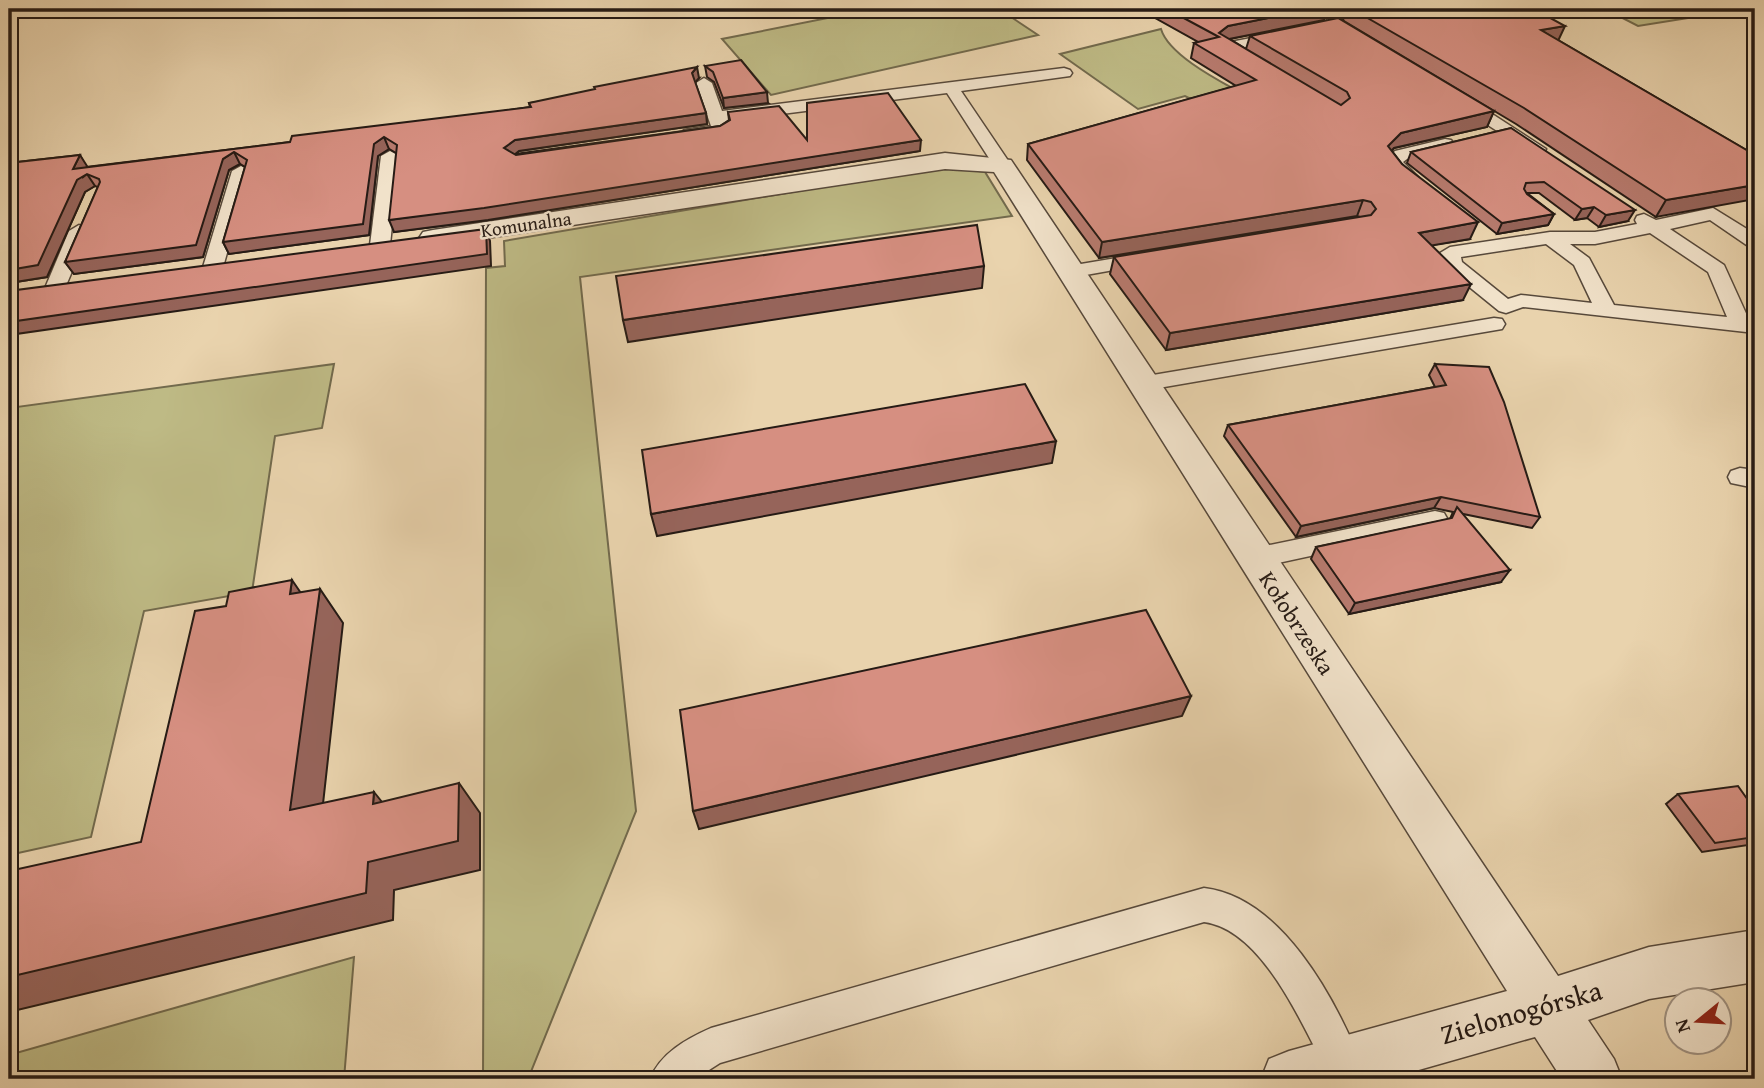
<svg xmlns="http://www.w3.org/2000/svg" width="1764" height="1088" font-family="'Gentium Book Plus',serif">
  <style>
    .green { fill: #beba85; stroke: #726a4d; stroke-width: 2 }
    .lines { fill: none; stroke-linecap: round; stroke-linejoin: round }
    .service-casing { stroke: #57493b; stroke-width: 3 }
    .minor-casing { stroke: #57493b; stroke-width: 3 }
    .service { fill: #f1e2ca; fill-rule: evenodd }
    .minor { fill: #f1e2ca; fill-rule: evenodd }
    .wall { fill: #b87b6f; stroke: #261b15; stroke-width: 2 }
    .shaded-wall { fill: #96645a; stroke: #261b15; stroke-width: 2 }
    .building { fill: #d68f81; stroke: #261b15; stroke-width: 2 }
    .labels { text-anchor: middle; stroke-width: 5; stroke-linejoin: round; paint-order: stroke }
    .far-street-label { font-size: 19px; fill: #261b15; stroke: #f1e2ca }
    .street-label { font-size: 23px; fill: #261b15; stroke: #f1e2ca }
    .near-street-label { font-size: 28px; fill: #261b15; stroke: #f1e2ca }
  </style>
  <rect width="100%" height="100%" fill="#e9d3ad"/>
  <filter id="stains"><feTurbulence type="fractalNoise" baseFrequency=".00286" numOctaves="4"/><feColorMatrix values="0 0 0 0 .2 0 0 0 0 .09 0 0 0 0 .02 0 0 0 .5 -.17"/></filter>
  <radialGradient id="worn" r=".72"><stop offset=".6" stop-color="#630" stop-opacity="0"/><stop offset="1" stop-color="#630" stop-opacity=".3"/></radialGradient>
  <g class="green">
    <path d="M873 9H999L1038 35 771 95 722 39Z"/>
    <path d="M1605 9H1702L1713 14 1638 26Z"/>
    <path d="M1161 29C1168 53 1212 77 1234 89L1195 101 1185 96 1138 109 1060 54Z"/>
    <path d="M945 166 985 172 1012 216 580 277 636 811 528 1079H483L486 268 505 266 504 241Z"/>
    <path d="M334 364 322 428 275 436 252 592 144 611 91 837 9 855V408Z"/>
    <path d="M354 957 344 1079H9V1055Z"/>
  </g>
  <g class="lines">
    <defs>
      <g id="service">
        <path d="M1322 9H1336L1342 23 1366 37 1368 40 1366 43C1346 47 1329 25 1322 9Z"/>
        <path d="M1283 32 1288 33 1290 36 1288 39 1239 49 1251 58 1243 63 1218 47 1225 43Z"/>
        <path d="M1064 68 1070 70 1072 73 1070 76 961 91 1011 165 1002 170 996 169 947 93 726 121 729 130C720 138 691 143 682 134L684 130 711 126 696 83 704 78 712 83 722 111Z"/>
        <path d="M1460 95 1466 97 1546 149 1543 153H1531L1454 103 1452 100Z"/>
        <path d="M1445 139 1451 140 1454 144 1451 148 1407 159 1403 162 1424 183 1421 187H1409L1384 162 1395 151Z"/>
        <path d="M390 151 399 156 390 245 380 251 370 245 381 156Z"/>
        <path d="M241 166 250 171 223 267 220 271H206L203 267 232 171Z"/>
        <path d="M1713 208 1755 234V248L1748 246 1710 220 1670 229 1724 265 1749 320 1755 321V333L1523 307 1506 313 1499 311 1446 268 1440 253 1450 247 1550 232H1595L1637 224 1635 220 1637 216 1644 214 1656 220ZM1650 233 1708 272 1727 317 1614 305 1589 258 1570 244H1595ZM1546 244 1574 265 1592 303 1521 295 1508 299 1462 262 1461 257Z"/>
        <path d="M79 225 89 231 65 288 62 292H48L45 288 69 231Z"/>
        <path d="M1146 253 1153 255 1156 259 1153 263 1069 278 1062 276 1059 272 1062 268 1069 266Z"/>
        <path d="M1494 318 1502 319 1505 324 1502 329 1141 391 1133 389 1130 384 1133 379 1141 377Z"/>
        <path d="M1740 468 1755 470V488L1731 483 1728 477 1731 471Z"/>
        <path d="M1435 511 1444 513 1448 520 1444 527 1255 568 1246 565 1242 558 1246 551 1255 548Z"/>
        <path d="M1204 888C1281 897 1334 997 1361 1062L1355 1075 1346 1079 1329 1075C1303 1028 1264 930 1204 922L720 1063 695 1079H650C661 1053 686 1039 711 1028Z"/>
      </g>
      <path id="minor" d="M945 153 1011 160 1558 976 1649 947 1755 930V982L1649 999 1588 1020 1614 1059 1622 1079H1562L1535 1037 1387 1079H1261L1269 1059 1289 1051 1507 991 994 172 945 169 433 246 423 244 419 238 423 232 433 230Z"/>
    </defs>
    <use href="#service" class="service-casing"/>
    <use href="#minor" class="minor-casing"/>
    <use href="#service" class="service"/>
    <use href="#minor" class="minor"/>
  </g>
  <g class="wall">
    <path d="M1139 9H1328L1324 20 1230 39 1246 49 1250 36 1494 111 1487 127 1394 148 1392 151 1402 164 1470 239 1432 245 1463 300 1166 350 1110 274 1114 257 1360 217 1357 216 1099 258 1027 160 1028 144 1236 86 1191 58 1194 43 1198 42Z"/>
    <path d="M1337 9H1534L1558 40 1755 155 1656 217 1516 124 1344 21Z"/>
    <path d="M705 66 768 103 724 108 714 82 707 77Z"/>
    <path d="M699 78 695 82 706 113 707 124 519 151 515 154 720 126 729 120 728 112 807 140 920 151 488 220 394 232 396 153 389 149 378 156 369 235 229 254 223 242 245 167 240 164 229 170 203 257 74 274 65 262 98 187 95 186 85 192 47 277 9 283V163L80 155 86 167 290 142 530 107 529 103Z"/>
    <path d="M1511 128 1628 221 1599 227 1587 218 1575 220 1539 193H1527L1554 214 1548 225 1497 234 1407 163 1411 152Z"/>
    <path d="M1435 364 1540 517 1532 528 1463 514 1501 582 1349 614 1311 559 1316 547 1450 519 1453 512 1434 508 1296 537 1224 436 1228 425 1435 387 1429 375Z"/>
    <path d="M1678 794 1755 810V844L1702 852 1666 804Z"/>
  </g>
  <g class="shaded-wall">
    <path d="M1314 9H1328L1324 20 1224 40 1219 33 1228 26Z"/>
    <path d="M1565 26 1558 41 1541 30Z"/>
    <path d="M697 67 699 78 694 84 692 73Z"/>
    <path d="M767 92 768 103 724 108 723 98Z"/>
    <path d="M1494 111 1487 127 1394 148 1381 162 1388 146 1401 133Z"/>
    <path d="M706 113 707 124 519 151 508 160 504 148 515 140Z"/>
    <path d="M384 137 389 149 378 156 369 235 229 254 223 242Z"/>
    <path d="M921 140 920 151 488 220 394 232 389 220Z"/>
    <path d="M234 152 240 164 229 170 203 257 74 274 65 262Z"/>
    <path d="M80 155 87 166 82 178 87 174 95 186 85 192 47 277 9 283V270L73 169Z"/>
    <path d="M1755 185V199L1656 217 1666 200Z"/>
    <path d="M1363 200 1357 216 1099 258 1102 242Z"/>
    <path d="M1594 207 1587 218 1575 220 1582 209Z"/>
    <path d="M1635 210 1628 221 1599 227 1606 215Z"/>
    <path d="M1554 214 1548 225 1497 234 1502 223Z"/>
    <path d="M1478 222 1470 239 1411 249 1419 233Z"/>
    <path d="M486 229 490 241 491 266 9 335V322Z"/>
    <path d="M984 266 982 288 628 342 623 320Z"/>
    <path d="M1471 284 1463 300 1166 350 1170 333Z"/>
    <path d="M1056 441 1052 463 657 536 651 514Z"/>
    <path d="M1441 497 1434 508 1296 537 1301 526Z"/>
    <path d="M1510 570 1501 582 1349 614 1355 603Z"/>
    <path d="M292 580 316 615 320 589 343 623 319 840 290 810V594Z"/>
    <path d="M1191 696 1182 716 699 829 693 811Z"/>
    <path d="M459 783 480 813V870L394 890 393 920 9 1012V977L368 862Z"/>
    <path d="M374 792 398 822 373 804Z"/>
  </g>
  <g class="building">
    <path d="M1167 9H1314L1228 26 1219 33 1341 105 1350 98 1347 92 1250 36 1338 18 1494 111 1401 133 1388 146 1402 164 1478 222 1419 233 1471 284 1170 333 1114 257 1371 215 1376 209 1371 202 1363 200 1102 242 1028 144 1256 80 1194 43 1219 37Z"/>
    <path d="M1352 9H1534L1565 26 1541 30 1755 155V185L1666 200 1524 108Z"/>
    <path d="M741 60 767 92 723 98 713 72 705 66Z"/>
    <path d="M697 67 692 73 706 113 515 140 504 148 516 155 720 126 730 120 728 112 779 106 807 140V103L888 93 921 140 484 208 389 220 397 145 384 137 374 144 363 224 223 242 247 160 234 152 223 159 196 245 65 262 100 182 99 179 87 174 77 180 38 265 9 270V163L80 155 73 169 290 142 292 136 531 107 529 103 595 89 594 87Z"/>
    <path d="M1511 128 1635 210 1606 215 1594 207 1582 209 1544 182 1526 183 1524 189 1527 194 1554 214 1502 223 1411 152Z"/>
    <path d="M977 225 984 266 623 320 616 276Z"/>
    <path d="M486 229 487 254 9 322V291Z"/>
    <path d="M1435 364 1489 367 1504 402 1540 517 1441 497 1301 526 1228 425 1446 385Z"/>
    <path d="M1025 384 1056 441 651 514 642 450Z"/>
    <path d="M1457 507 1510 570 1355 603 1316 547 1452 518Z"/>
    <path d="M292 580 290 594 320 589 290 810 374 792 373 804 459 783 458 841 368 862 366 893 9 977V871L141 842 195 611 226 606 229 592Z"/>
    <path d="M1146 610 1191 696 693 811 680 710Z"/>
    <path d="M1738 786 1755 810V837L1715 843 1678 794Z"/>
  </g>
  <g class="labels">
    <g class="far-street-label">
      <text transform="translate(526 224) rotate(-8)" y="7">Komunalna</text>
    </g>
    <g class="street-label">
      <text transform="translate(1297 623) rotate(57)" y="8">Kołobrzeska</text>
    </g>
    <g class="near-street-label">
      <text transform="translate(1521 1012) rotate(-16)" y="10">Zielonogórska</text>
    </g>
  </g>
  <rect width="1764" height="1088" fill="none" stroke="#e9d3ad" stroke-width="35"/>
  <rect x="10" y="10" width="1743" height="1067" fill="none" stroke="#261b15" stroke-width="3.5"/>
  <rect x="18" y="18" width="1729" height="1053" fill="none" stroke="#261b15" stroke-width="2"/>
  <g transform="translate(1698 1021) rotate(252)"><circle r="33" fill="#f1e2ca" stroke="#a09282" stroke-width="2"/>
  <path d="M0-5L12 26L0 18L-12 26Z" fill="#8f2418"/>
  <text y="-10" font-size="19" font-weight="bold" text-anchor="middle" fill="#261b15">N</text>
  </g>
  <rect width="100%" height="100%" filter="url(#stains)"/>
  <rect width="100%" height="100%" fill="url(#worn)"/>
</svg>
